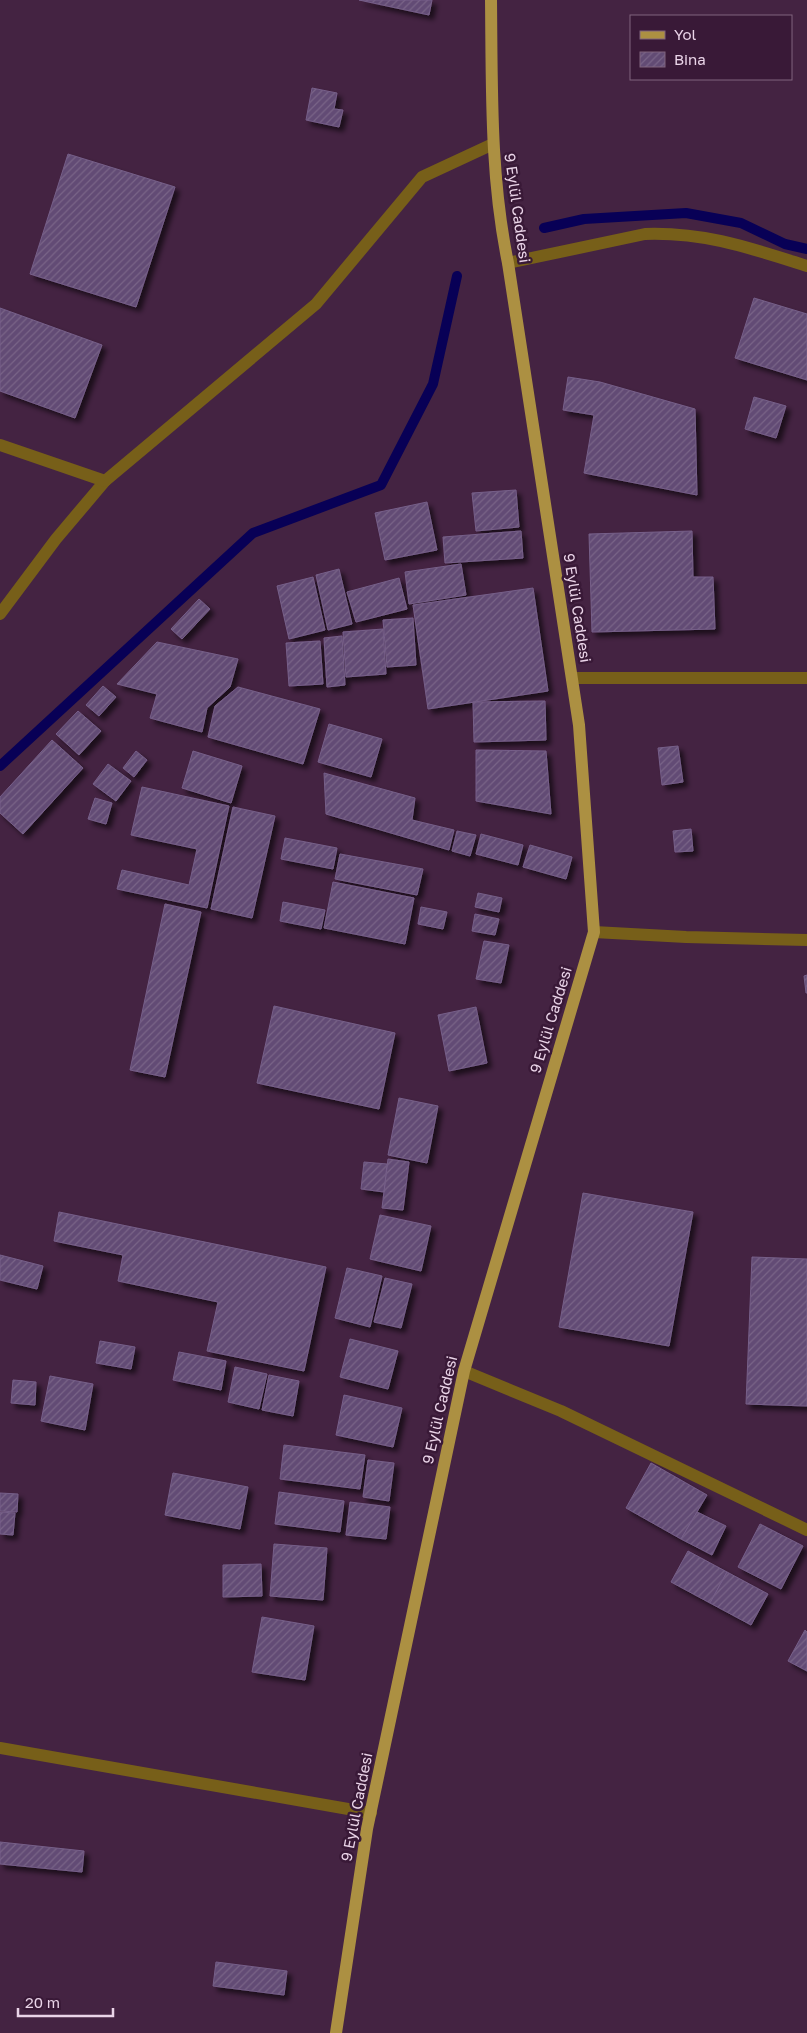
<svg xmlns="http://www.w3.org/2000/svg" width="807" height="2033" font-family="'Golos Text',sans-serif">
  <style>
    .lines { fill: none; stroke-linecap: round; stroke-linejoin: round }
    .stream { stroke: #080056; stroke-width: 10 }
    .building { fill: url(#building-hatch); stroke: #765f89; filter: url(#shadow) }
    .service { stroke: #775f19; stroke-width: 12 }
    .minor { stroke: #775f19; stroke-width: 12 }
    .primary { stroke: #ac9042; stroke-width: 12 }
    .labels { text-anchor: middle; stroke-width: 5; stroke-linejoin: round; paint-order: stroke }
    .street-label { font-size: 15px; fill: #ead4e8; stroke: #391937 }
  </style>
  <defs>
    <pattern id="building-hatch" width="6" height="6" patternUnits="userSpaceOnUse" patternTransform="scale(1.25)"><rect width="6" height="6" fill="#624b74"/><path d="M-1 1l2-2M0 6l6-6M5 7l2-2" fill="none" stroke="#796488"/></pattern>
    <filter id="shadow"><feDropShadow dx="4.5" dy="4.5" stdDeviation="2.5" flood-color="#0009"/></filter>
  </defs>
  <rect width="100%" height="100%" fill="#442342"/>
  <g class="lines">
    <g class="stream">
      <path d="M544 228 584 219 686 213 741 223 785 244 807 249"/>
      <path d="M0 766 253 533 381 485 433 384 457 276"/>
    </g>
  </g>
  <g class="building">
    <path d="M359 0H432L429 15Z"/>
    <path d="M312 88 337 93 334 109 343 110 339 127 306 120Z"/>
    <path d="M68 154 175 187 136 307 30 274Z"/>
    <path d="M754 298 807 314V380L735 358Z"/>
    <path d="M0 308 102 345 75 418 0 391Z"/>
    <path d="M568 377 600 382 695 409 697 495 584 473 594 415 563 410Z"/>
    <path d="M754 397 786 406 776 438 745 429Z"/>
    <path d="M516 490 519 527 476 531 472 493Z"/>
    <path d="M427 502 437 550 385 560 375 513Z"/>
    <path d="M521 531 523 558 445 563 443 537Z"/>
    <path d="M692 531 693 577H713L715 629 592 632 589 534Z"/>
    <path d="M461 564 466 595 409 604 405 572Z"/>
    <path d="M339 569 352 624 328 630 316 575Z"/>
    <path d="M313 577 325 630 289 639 277 586Z"/>
    <path d="M399 578 407 609 356 622 347 592Z"/>
    <path d="M533 588 548 691 428 709 413 605Z"/>
    <path d="M199 599 210 609 182 639 171 629Z"/>
    <path d="M413 618 416 665 387 667 383 620Z"/>
    <path d="M383 629 386 674 346 677 343 632Z"/>
    <path d="M342 636 345 685 327 687 324 638Z"/>
    <path d="M320 641 323 684 289 686 286 643Z"/>
    <path d="M157 642 238 659 230 687 207 708 202 732 150 718 157 694 117 684Z"/>
    <path d="M103 686 116 697 99 716 86 705Z"/>
    <path d="M238 687 320 709 303 764 208 737 215 706Z"/>
    <path d="M545 701 546 740 474 742 473 702Z"/>
    <path d="M78 711 101 731 79 755 56 734Z"/>
    <path d="M329 724 382 739 371 777 318 762Z"/>
    <path d="M52 740 83 768 23 834 0 813V797Z"/>
    <path d="M678 746 683 782 662 785 658 748Z"/>
    <path d="M476 750 546 751 551 814 476 801Z"/>
    <path d="M136 751 147 760 134 777 123 768Z"/>
    <path d="M193 751 242 766 231 803 182 788Z"/>
    <path d="M108 764 131 781 116 801 93 784Z"/>
    <path d="M324 773 415 798 412 820 454 830 449 850 326 814Z"/>
    <path d="M142 787 229 806 207 908 117 889 122 870 189 885 197 849 131 835Z"/>
    <path d="M95 798 112 803 106 824 88 819Z"/>
    <path d="M233 807 275 816 252 918 211 909Z"/>
    <path d="M691 829 693 851 675 852 673 831Z"/>
    <path d="M457 831 476 835 470 856 452 851Z"/>
    <path d="M481 834 523 845 518 865 476 854Z"/>
    <path d="M285 838 337 848 333 869 281 859Z"/>
    <path d="M530 845 572 857 566 879 523 867Z"/>
    <path d="M340 854 423 869 417 895 335 879Z"/>
    <path d="M333 882 414 898 405 944 324 928Z"/>
    <path d="M478 893 502 898 499 912 475 907Z"/>
    <path d="M283 902 325 910 321 929 280 921Z"/>
    <path d="M165 904 201 912 165 1077 130 1070Z"/>
    <path d="M421 907 447 912 443 929 418 924Z"/>
    <path d="M475 914 499 919 495 935 472 931Z"/>
    <path d="M484 941 509 945 501 983 476 979Z"/>
    <path d="M807 975V993H806L804 976Z"/>
    <path d="M274 1006 395 1033 379 1109 257 1083Z"/>
    <path d="M476 1007 487 1063 449 1071 438 1015Z"/>
    <path d="M399 1098 438 1106 427 1163 388 1155Z"/>
    <path d="M388 1159 409 1162 403 1210 382 1208Z"/>
    <path d="M364 1162 387 1164 384 1192 361 1189Z"/>
    <path d="M583 1193 693 1212 669 1346 559 1327Z"/>
    <path d="M59 1212 326 1267 304 1371 207 1351 218 1302 118 1281 123 1255 54 1241Z"/>
    <path d="M380 1215 431 1226 421 1271 370 1259Z"/>
    <path d="M0 1255 43 1266 37 1289 0 1280Z"/>
    <path d="M752 1257 807 1259V1406L746 1404Z"/>
    <path d="M347 1268 382 1276 370 1327 335 1318Z"/>
    <path d="M385 1278 412 1284 401 1328 374 1322Z"/>
    <path d="M350 1339 398 1351 388 1389 340 1377Z"/>
    <path d="M100 1341 135 1347 131 1369 96 1363Z"/>
    <path d="M179 1352 226 1361 221 1390 173 1380Z"/>
    <path d="M235 1367 267 1374 259 1409 228 1402Z"/>
    <path d="M269 1375 299 1381 293 1416 262 1410Z"/>
    <path d="M50 1376 93 1384 85 1430 41 1421Z"/>
    <path d="M13 1380 36 1382 35 1405 11 1403Z"/>
    <path d="M344 1395 402 1408 393 1447 336 1435Z"/>
    <path d="M284 1445 365 1455 360 1489 280 1479Z"/>
    <path d="M368 1460 394 1463 389 1501 363 1497Z"/>
    <path d="M651 1463 707 1495 681 1539 626 1508Z"/>
    <path d="M173 1473 248 1487 240 1529 165 1515Z"/>
    <path d="M279 1492 344 1501 340 1532 275 1524Z"/>
    <path d="M0 1493 18 1494 17 1512 0 1511Z"/>
    <path d="M350 1502 390 1507 386 1539 346 1535Z"/>
    <path d="M0 1512 15 1513 13 1535 0 1534Z"/>
    <path d="M697 1512 726 1526 712 1555 681 1539Z"/>
    <path d="M760 1524 803 1546 781 1589 738 1567Z"/>
    <path d="M274 1544 327 1548 323 1600 270 1596Z"/>
    <path d="M688 1551 727 1572 710 1603 671 1582Z"/>
    <path d="M261 1564 262 1596 223 1597V1565Z"/>
    <path d="M727 1572 768 1594 751 1625 710 1603Z"/>
    <path d="M262 1617 314 1626 305 1680 252 1672Z"/>
    <path d="M805 1630 807 1632V1671L788 1661Z"/>
    <path d="M0 1842 84 1851 82 1872 0 1864Z"/>
    <path d="M216 1962 287 1971 284 1995 213 1986Z"/>
  </g>
  <g class="lines">
    <g class="service">
      <path d="M508 263 645 234C705 232 750 248 807 266"/>
      <path d="M0 614 56 539 105 481"/>
      <path d="M0 1748 371 1813"/>
    </g>
    <g class="minor">
      <path d="M0 445 105 481 316 304 422 177 493 144"/>
      <path d="M572 678H807"/>
      <path d="M594 932 686 937 807 940"/>
      <path d="M464 1371 561 1411 807 1530"/>
    </g>
    <path class="primary" d="M336 2033 367 1829 464 1371 594 932 579 725 508 263C490 176 492 88 491 0"/>
  </g>
  <g class="labels">
    <g class="street-label">
      <text transform="translate(517 208) rotate(82)" y="5">9 Eylül Caddesi</text>
      <text transform="translate(577 608) rotate(81)" y="5">9 Eylül Caddesi</text>
      <text transform="translate(551 1020) rotate(-73)" y="5">9 Eylül Caddesi</text>
      <text transform="translate(440 1410) rotate(-77)" y="5">9 Eylül Caddesi</text>
      <text transform="translate(357 1807) rotate(-79)" y="5">9 Eylül Caddesi</text>
    </g>
  </g>
  <rect x="630" y="15" width="162" height="65" fill="#391937" stroke="#80647e"/>
  <rect x="640" y="31" width="25" height="8" fill="#ac9042" stroke="#80647e"/>
  <text x="674" y="40" font-size="15" fill="#ead4e8">Yol</text>
  <rect x="640" y="52" width="25" height="15" fill="url(#building-hatch)" stroke="#80647e"/>
  <text x="674" y="65" font-size="15" fill="#ead4e8">Bina</text>
  <path d="M18 2008v8h95v-8" fill="none" stroke="#ead4e8" stroke-width="2.5"/>
  <text x="25" y="2008" font-size="15" fill="#ead4e8" stroke="#391937" stroke-width="4" paint-order="stroke">20 m</text>
</svg>
